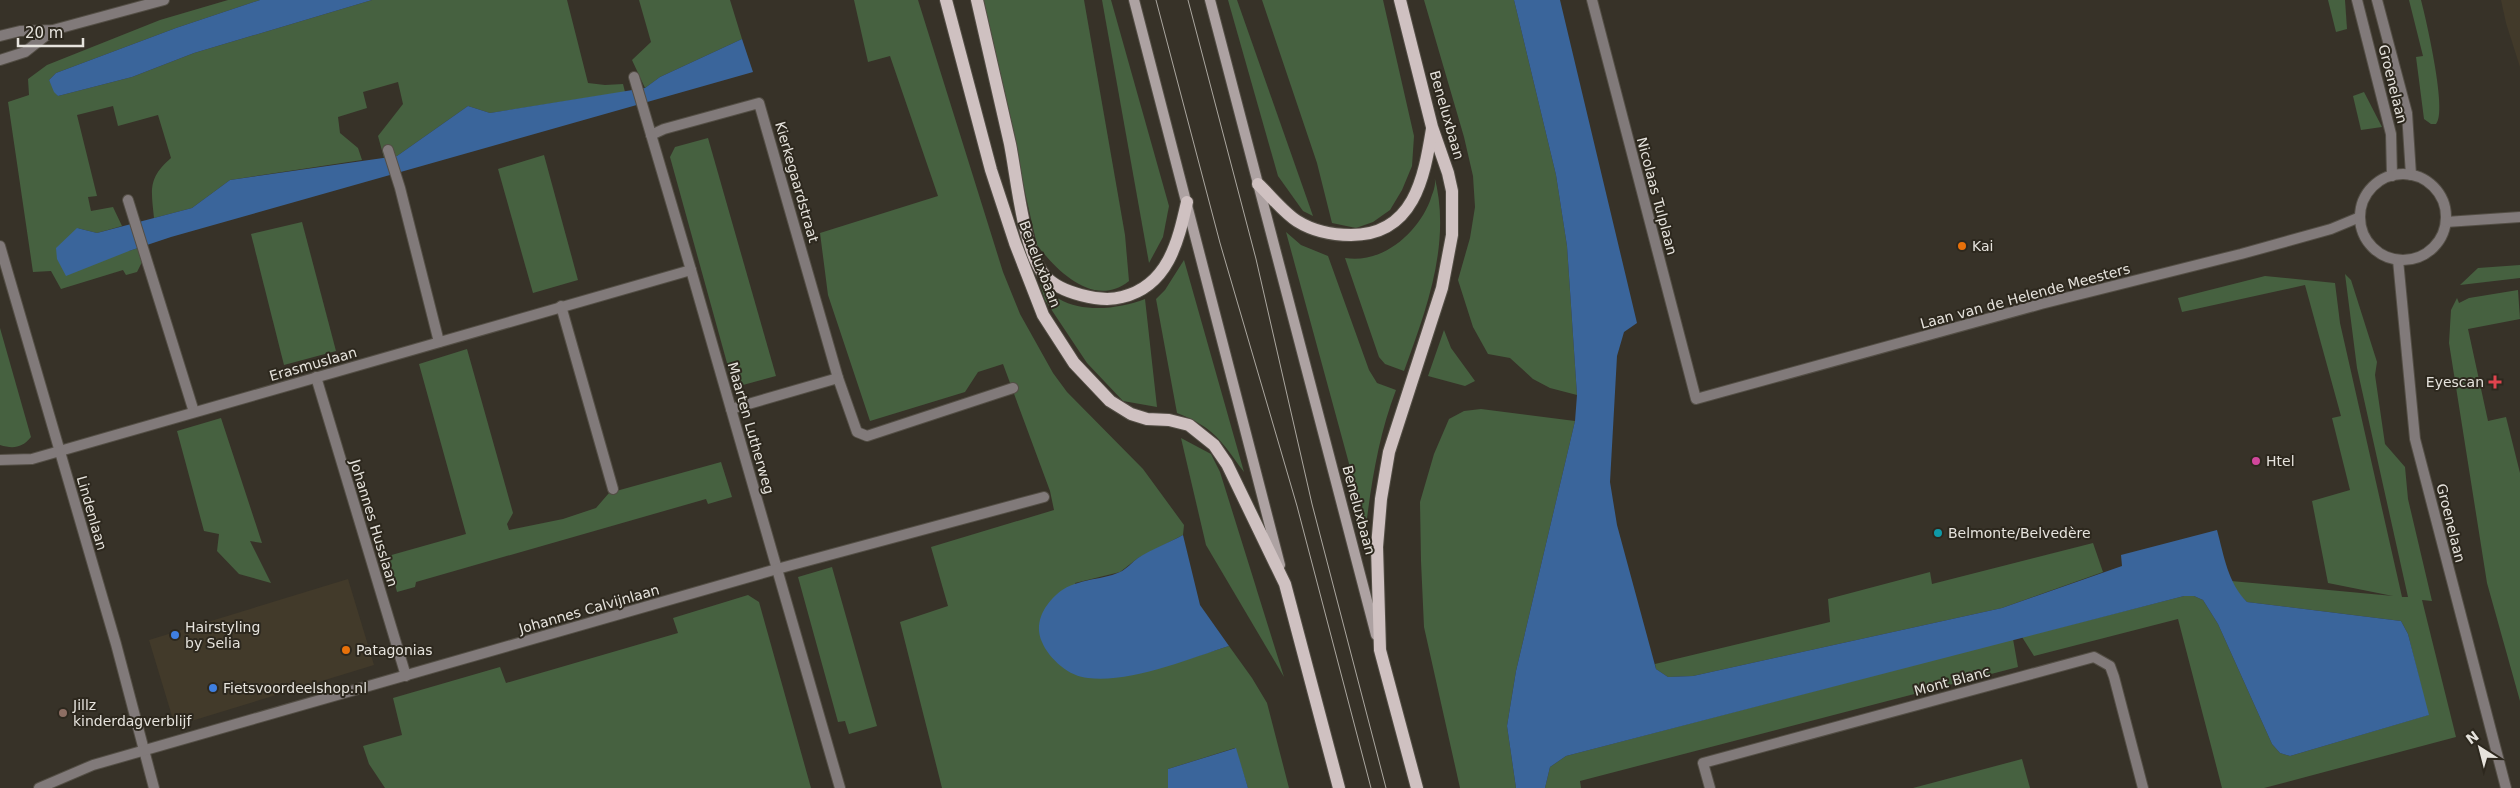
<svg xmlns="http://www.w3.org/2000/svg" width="2520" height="788" font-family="'DejaVu Sans',sans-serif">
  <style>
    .built { fill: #423a2a }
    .green { fill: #466140 }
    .water { fill: #3a659b }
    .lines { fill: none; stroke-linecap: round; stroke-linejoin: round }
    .minor-casing { stroke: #534e45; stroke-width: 12 }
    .tertiary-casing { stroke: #534e45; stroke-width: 12 }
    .secondary-casing { stroke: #534e45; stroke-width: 12 }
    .primary-casing { stroke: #534e45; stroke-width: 14 }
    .minor { stroke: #817a7a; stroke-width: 10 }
    .tertiary { stroke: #817a7a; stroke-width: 10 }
    .secondary { stroke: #ada2a2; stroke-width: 10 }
    .primary { stroke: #cfc1c1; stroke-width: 12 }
    .tram { stroke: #aba7a0; stroke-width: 1 }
    .food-dot { fill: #e8710a; stroke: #2d281e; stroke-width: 2 }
    .health-dot { fill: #e0444e; stroke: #2d281e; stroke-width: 2 }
    .hotel-dot { fill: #d1479c; stroke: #2d281e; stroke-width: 2 }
    .culture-dot { fill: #0f9aa8; stroke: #2d281e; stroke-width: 2 }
    .shop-dot { fill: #3f7fe0; stroke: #2d281e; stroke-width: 2 }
    .education-dot { fill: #8d6e63; stroke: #2d281e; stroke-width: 2 }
    .labels { text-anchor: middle; stroke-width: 4; stroke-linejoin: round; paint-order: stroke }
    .street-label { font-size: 14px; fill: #e6e3dd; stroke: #2d281e }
    .poi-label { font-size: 14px; fill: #e6e3dd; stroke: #2d281e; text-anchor: start }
  </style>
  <rect width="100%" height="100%" fill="#373228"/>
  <g class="built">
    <path d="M2501 0H2520V67L2506 23Z"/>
    <path d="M348 579 374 665 175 726 149 640Z"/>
  </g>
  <g class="green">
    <path d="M228 0H260L176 28 56 73 49 80 58 96 132 77 194 53 372 0H567L588 83 605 85 623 84 625 92 490 113 468 106 397 156 384 158 378 136 403 104 398 82 363 92 367 108 338 117 340 133 358 148 362 160 230 180 192 208 154 218C151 189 148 178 171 158L158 115 118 126 113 106 77 115 97 196 88 197 91 211 113 207 122 226 97 233 77 228 129 251 138 248 142 262 137 272 126 275 123 270 61 289 51 271 33 272 8 102 29 95 28 79 47 65 160 20Z"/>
    <path d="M639 0H730L742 39 660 77 645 88 632 60 651 42Z"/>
    <path d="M854 0H918L1003 272 1020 314 1053 373 1067 392 1143 469 1184 525 1183 535 1138 558 1120 572 1075 583 1104 678 1159 668 1229 646 1252 678 1267 703 1289 788H1248L1235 748 1168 769V788H942L900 622 948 606 931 547 1054 510 1050 491 1003 364 978 372 965 392 870 421 828 295 820 233 938 196 890 56 868 62Z"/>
    <path d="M981 0H1084L1125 235 1129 281C1094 309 1057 271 1037 245Z"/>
    <path d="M1102 0H1111L1169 206 1163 237 1149 263Z"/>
    <path d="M1228 0H1237L1313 216 1303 211 1278 176Z"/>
    <path d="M1262 0H1383L1414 136 1412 166 1402 190 1390 210 1373 222 1356 228 1332 223 1317 163Z"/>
    <path d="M1424 0H1514L1556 175 1567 246 1577 395 1550 388 1533 379 1510 358 1488 354 1473 327 1458 280 1470 238 1475 207 1473 176 1464 137Z"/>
    <path d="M2328 0H2345L2347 29 2336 32Z"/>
    <path d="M2409 0H2421C2426 19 2448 113 2436 124H2431L2424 119 2416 57 2423 56Z"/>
    <path d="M2364 92 2382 127 2361 130 2353 96Z"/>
    <path d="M708 138 776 376 743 385 732 381 670 157 675 147Z"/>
    <path d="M544 155 578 280 533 293 498 169Z"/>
    <path d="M1434 175C1452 241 1427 308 1404 371L1385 364 1379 357 1345 258C1382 264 1417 234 1430 201 1433 191 1437 185 1434 175Z"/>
    <path d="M302 222 336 351 284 365 251 234Z"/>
    <path d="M1286 232 1301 245 1328 256 1369 370 1377 383 1396 390C1379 434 1372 479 1366 526Z"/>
    <path d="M1184 260 1244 472C1221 441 1215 428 1177 413L1156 299 1165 290Z"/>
    <path d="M2520 265V278L2460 285 2478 268Z"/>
    <path d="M2345 274 2351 280 2377 362 2375 375 2385 444 2405 467 2408 499 2432 601 2422 600 2456 737 2264 788H2222L2178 619 2034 656 2022 637 2184 596H2194L2203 600 2218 624 2272 744 2280 753 2290 756 2428 715 2408 634 2401 621 2247 602 2237 592 2231 581 2393 596 2328 583 2312 501 2350 490 2332 418 2341 416 2305 285 2182 312 2178 298 2265 276 2335 283 2340 323 2402 597H2408L2357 368Z"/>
    <path d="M1040 284C1046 289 1052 295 1059 299 1084 313 1119 309 1145 299L1157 407 1123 401 1087 363 1045 300Z"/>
    <path d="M2518 290 2520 319 2468 329 2488 421 2506 417 2520 473V701L2487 583 2449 343 2451 310 2457 298 2459 303 2469 298Z"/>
    <path d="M0 328 31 437C22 448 13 449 0 445Z"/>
    <path d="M1444 330 1451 348 1475 381 1465 386 1428 376Z"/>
    <path d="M467 349 513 513 507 524 509 530 563 519 596 508 609 493 721 462 732 497 708 504 706 499 416 582 415 587 397 592 388 556 466 534 419 364Z"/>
    <path d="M1481 409 1575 421 1516 671 1507 726 1516 788H1460L1424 627 1421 561 1420 502 1434 454 1449 419 1464 411Z"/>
    <path d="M221 418 262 543 250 541 271 583 239 574 217 551 219 534 204 531 177 431Z"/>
    <path d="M1181 438 1211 454 1220 472 1284 677 1206 545Z"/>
    <path d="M2093 543 2103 572 2002 608 1693 676 1668 677 1656 669 1655 664 1830 622 1828 599 1930 572 1932 584Z"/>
    <path d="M832 567 877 726 849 734 845 721 838 722 798 577Z"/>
    <path d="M748 595 759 602 811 788H385L369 764 363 746 402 735 393 698 500 667 506 683 678 633 673 618Z"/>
    <path d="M2013 639 2018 667 1580 781 1581 788H1545L1550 767 1566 756Z"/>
    <path d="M2022 759 2030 788H1913Z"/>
  </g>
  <g class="water">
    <path d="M260 0H372L194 53 132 77 58 96 54 92 49 80 56 73 176 28Z"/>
    <path d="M1514 0H1560L1637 323 1624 332 1617 356 1610 482 1617 525 1656 669 1668 677 1693 676 2002 608 2122 566 2121 555 2217 530C2224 556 2228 583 2247 602L2401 621 2408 634 2429 715 2290 756 2280 753 2272 744 2218 624 2203 600 2194 596H2184L1566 756 1550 767 1545 788H1516L1507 726 1516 671 1575 421 1577 395 1567 246 1556 175Z"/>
    <path d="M742 39 753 72 171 237 129 251 66 276 57 259 56 248 77 228 97 233 192 208 230 180 397 156 468 106 490 113 645 88 660 77Z"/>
    <path d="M1183 535 1200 605 1229 646C1188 659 1131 683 1088 678 1070 677 1049 659 1042 642 1034 624 1043 607 1056 595 1074 578 1100 581 1120 572 1127 569 1132 562 1138 558 1152 549 1168 543 1183 535Z"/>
    <path d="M1236 748 1248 788H1168V769Z"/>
  </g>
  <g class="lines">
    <defs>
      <g id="minor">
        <path d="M1592 0 1696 399 2041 304 2241 254 2331 229 2360 217"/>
        <path d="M0 36 20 31 53 30 164 0"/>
        <path d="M0 60 25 52 53 30"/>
        <path d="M634 77 691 270 840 788"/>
        <path d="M651 135 664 129 759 103 838 378 857 432 867 436 1013 388"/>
        <path d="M388 150 400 188 439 342"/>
        <path d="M128 200 194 412"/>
        <path d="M0 246 116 644 154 788"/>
        <path d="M561 306 613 489"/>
        <path d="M316 377 406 676"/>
        <path d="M731 409 838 378"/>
        <path d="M0 460 32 459 691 270"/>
        <path d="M39 788 93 765 777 569 1044 497"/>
        <path d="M1710 788 1703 763 2094 657 2110 666 2114 677 2143 788"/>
      </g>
      <g id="tertiary">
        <path d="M2357 0 2391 134 2392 176"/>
        <path d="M2377 0 2407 113 2411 175"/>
        <circle cx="2403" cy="217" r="43"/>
        <path d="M2446 222 2520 217"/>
        <path d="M2398 260 2415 439 2506 788"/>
      </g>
      <g id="secondary">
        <path d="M1134 0 1280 565"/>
        <path d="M1210 0 1376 635"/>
      </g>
      <g id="primary">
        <path d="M946 0 991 170 1015 243 1043 315 1074 363 1110 401 1131 414 1147 419 1169 420 1189 425 1214 445 1227 464 1285 584 1339 788"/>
        <path d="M977 0C988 48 999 96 1010 144 1017 179 1023 250 1045 276 1060 293 1101 303 1122 297 1168 286 1178 242 1187 202"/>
        <path d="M1400 0 1432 127 1448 173 1452 191V235L1442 288 1389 452 1381 499 1377 547 1380 650 1417 788"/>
        <path d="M1258 184C1270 195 1283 212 1297 221 1313 231 1333 235 1351 235 1414 235 1424 178 1432 129"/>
      </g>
    </defs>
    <use href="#minor" class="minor-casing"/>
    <use href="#tertiary" class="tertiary-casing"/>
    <use href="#secondary" class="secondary-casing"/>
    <use href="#primary" class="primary-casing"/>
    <use href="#minor" class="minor"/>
    <use href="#tertiary" class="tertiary"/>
    <use href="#secondary" class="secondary"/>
    <use href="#primary" class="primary"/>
    <g class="tram">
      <path d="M1156 0 1220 243 1297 506 1371 788"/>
      <path d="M1188 0 1256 259 1312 504 1386 788"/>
    </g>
  </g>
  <g class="food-dot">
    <circle cx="1962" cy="246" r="5"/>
    <circle cx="346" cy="650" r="5"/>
  </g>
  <path class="health-dot" d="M2492.5 374.5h5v5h5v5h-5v5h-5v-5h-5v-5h5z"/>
  <circle class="hotel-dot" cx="2256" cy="461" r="5"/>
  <circle class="culture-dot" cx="1938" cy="533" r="5"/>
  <g class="shop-dot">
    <circle cx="175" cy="635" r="5"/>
    <circle cx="213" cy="688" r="5"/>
  </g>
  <circle class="education-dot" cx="63" cy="713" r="5"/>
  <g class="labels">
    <g class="street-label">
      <text transform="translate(2393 84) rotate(76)" y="5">Groenelaan</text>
      <text transform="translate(1447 115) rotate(74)" y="5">Beneluxbaan</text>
      <text transform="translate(797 182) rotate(74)" y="5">Kierkegaardstraat</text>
      <text transform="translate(1657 196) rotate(75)" y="5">Nicolaas Tulplaan</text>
      <text transform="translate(1040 264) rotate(69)" y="5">Beneluxbaan</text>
      <text transform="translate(2025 296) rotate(-15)" y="5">Laan van de Helende Meesters</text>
      <text transform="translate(313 364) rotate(-16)" y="5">Erasmuslaan</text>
      <text transform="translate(751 428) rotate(74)" y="5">Maarten Lutherweg</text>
      <text transform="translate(1359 510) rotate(75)" y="5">Beneluxbaan</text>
      <text transform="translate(92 513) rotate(74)" y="5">Lindenlaan</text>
      <text transform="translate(374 523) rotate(73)" y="5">Johannes Husslaan</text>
      <text transform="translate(2451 523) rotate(76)" y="5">Groenelaan</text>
      <text transform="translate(589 609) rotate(-16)" y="5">Johannes Calvijnlaan</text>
      <text transform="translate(1952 681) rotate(-15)" y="5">Mont Blanc</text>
    </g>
    <g class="poi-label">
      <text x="1972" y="251">Kai</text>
      <text x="2484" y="387" text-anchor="end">Eyescan</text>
      <text x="2266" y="466">Htel</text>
      <text x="1948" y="538">Belmonte/Belvedère</text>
      <text x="185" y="632">Hairstyling<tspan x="185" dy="16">by Selia</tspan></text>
      <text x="356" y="655">Patagonias</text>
      <text x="223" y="693">Fietsvoordeelshop.nl</text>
      <text x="73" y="710">Jillz<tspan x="73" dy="16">kinderdagverblijf</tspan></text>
    </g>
  </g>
  <g transform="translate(2480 748) rotate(324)" stroke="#2d281e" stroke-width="4" paint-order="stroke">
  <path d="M0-4L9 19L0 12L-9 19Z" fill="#e6e3dd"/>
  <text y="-8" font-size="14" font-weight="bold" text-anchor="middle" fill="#e6e3dd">N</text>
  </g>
  <path d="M18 38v8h65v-8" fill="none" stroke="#e6e3dd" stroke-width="2.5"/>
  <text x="25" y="38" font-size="15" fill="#e6e3dd" stroke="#2d281e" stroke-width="4" paint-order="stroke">20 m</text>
</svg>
